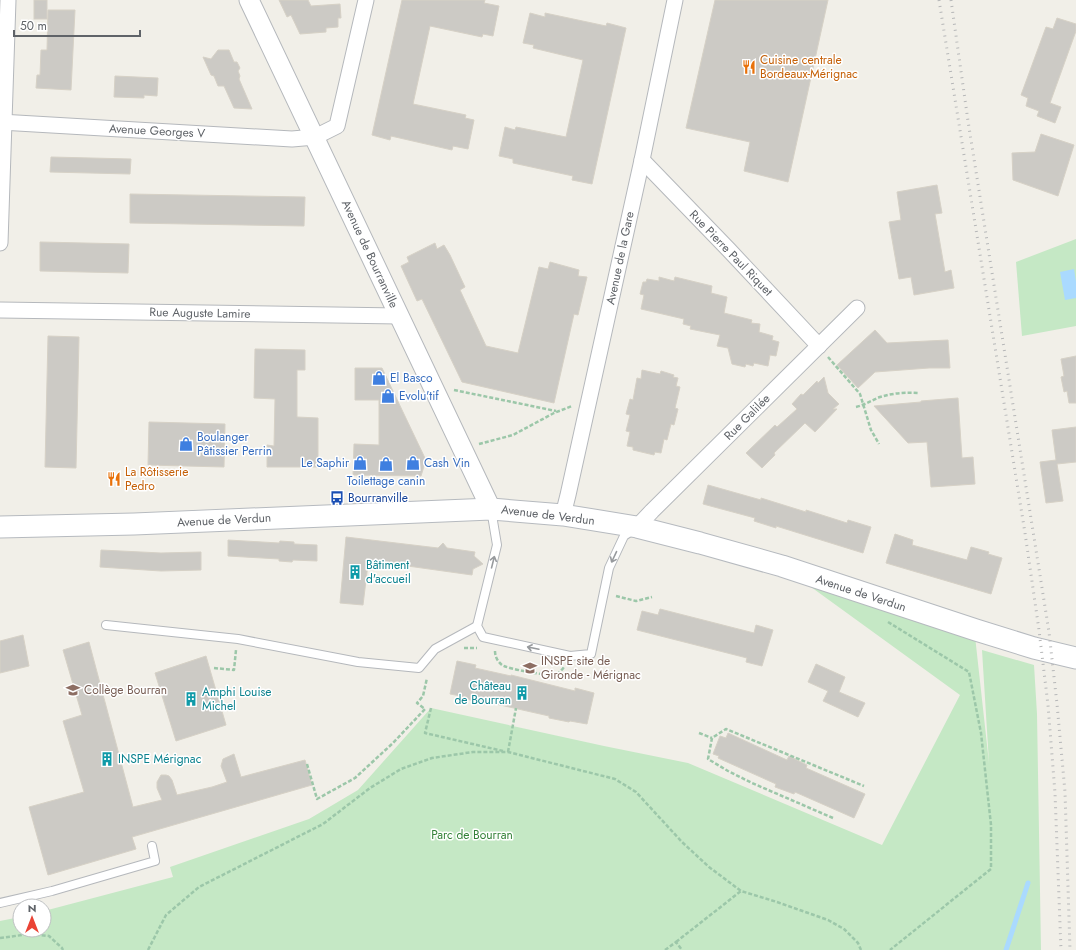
<svg xmlns="http://www.w3.org/2000/svg" width="1076" height="950" font-family="Jost,sans-serif">
  <style>
    .green { fill: #c5e8c5 }
    .water { fill: #aadaff }
    .lines { fill: none; stroke-linecap: round; stroke-linejoin: round }
    .stream { stroke: #aadaff; stroke-width: 5 }
    .building { fill: #cccac5; stroke: #d6d1c6 }
    .service-casing { stroke: #b5b8bc; stroke-width: 10 }
    .minor-casing { stroke: #b5b8bc; stroke-width: 17 }
    .tertiary-casing { stroke: #b5b8bc; stroke-width: 21 }
    .secondary-casing { stroke: #b6babf; stroke-width: 23 }
    .path { stroke: #9cc7a9; stroke-width: 2.5; stroke-dasharray: 4 2; stroke-linecap: butt }
    .service { stroke: #fff; stroke-width: 8 }
    .minor { stroke: #fff; stroke-width: 15 }
    .tertiary { stroke: #fff; stroke-width: 19 }
    .secondary { stroke: #fff; stroke-width: 21 }
    .rail { stroke: #b6b7b8; stroke-width: 3; stroke-dasharray: 1 5; stroke-linecap: butt }
    .oneway { stroke: #979a9d }
    .labels { text-anchor: middle; stroke-width: 3; stroke-linejoin: round; paint-order: stroke }
    .food-label { font-size: 12px; fill: #c56008; stroke: #fff; text-anchor: start }
    .street-label { font-size: 12px; fill: #5f6368; stroke: #fff }
    .shop-label { font-size: 12px; fill: #366cbe; stroke: #fff; text-anchor: start }
    .transit-label { font-size: 12px; fill: #164399; stroke: #fff; text-anchor: start }
    .culture-label { font-size: 12px; fill: #0d838f; stroke: #fff; text-anchor: start }
    .education-label { font-size: 12px; fill: #785e54; stroke: #fff; text-anchor: start }
    .park-label { font-size: 12px; fill: #348238; stroke: #fff }
  </style>
  <rect width="100%" height="100%" fill="#f1efe8"/>
  <g class="green">
    <path d="M1076 239V326L1022 336 1016 262Z"/>
    <path d="M811 587 894 610 975 636 989 763 982 650 1034 665 1037 714 1041 950H0V921L20 917V930H44V911L173 877 170 867 309 819 358 790 431 708 604 746 688 763 882 845 960 695Z"/>
  </g>
  <path class="water" d="M1074 269 1076 282V298L1065 300 1060 272Z"/>
  <g class="lines">
    <path class="stream" d="M1006 950 1028 883"/>
  </g>
  <g class="building">
    <rect x="34" y="0" width="13" height="19"/>
    <path d="M279 0H308L311 6 340 4 341 18H338V27L326 28V32L300 34 291 15 287 17Z"/>
    <path d="M402 0H485L484 3 499 6 493 36 483 34 482 37 430 26 413 104 466 115 465 118 474 120 468 149 453 146 452 150 391 136 390 140 372 135Z"/>
    <path d="M715 0H828L788 182 744 171 750 142 686 128Z"/>
    <path d="M48 10H75L71 90 36 88 37 75H40L41 50H47Z"/>
    <path d="M530 13 545 17V13L606 26 607 23 626 28 592 184 572 180 573 176 513 163V159L499 156 505 127 515 130 516 127 566 137 583 60 533 48 534 45 523 43Z"/>
    <path d="M1057 18 1076 24V31L1050 103 1061 107 1055 123 1037 116 1039 111 1026 106 1028 98 1021 95 1046 27 1053 29Z"/>
    <path d="M218 50H229L234 62H237L240 68 238 71 240 76 239 79 252 109 234 108 224 86H218L214 76 211 75 203 57 211 59Z"/>
    <path d="M115 76 158 78 157 96 144 95V98L114 97Z"/>
    <path d="M1041 134 1074 145 1058 196 1013 180 1012 153 1035 152Z"/>
    <path d="M51 157 131 159 130 174 50 172Z"/>
    <path d="M937 185 942 213 935 214 945 272 951 270 954 288 914 295 911 277 899 279 889 222 901 220 897 192Z"/>
    <path d="M130 194 305 197 304 226 130 223Z"/>
    <path d="M40 242 129 244 128 273 40 271Z"/>
    <path d="M435 243 437 249 444 245 450 255 465 287 460 290 486 346 518 353 539 267 548 269 550 262 579 270 578 276 587 277 578 315 574 314 554 403 462 382 422 299 417 301 401 266 409 262 407 257Z"/>
    <path d="M659 277 674 281 675 277 712 286 711 293 727 297 724 313 752 320 751 323 760 324 759 332 773 336 772 340 779 342 776 356 770 355 768 366 754 363 753 366 746 364 745 367 732 364 728 348 717 346 720 335 690 329 691 326 683 324 684 319 641 309 644 295 640 294 643 282H646L647 279 659 281Z"/>
    <path d="M875 330 887 343 948 340 950 368H929L875 372 858 388 837 365Z"/>
    <path d="M48 336 79 337 76 468 45 467Z"/>
    <path d="M255 349 305 350V370H297V417L318 418V467H267V445L274 446 275 399 254 398Z"/>
    <path d="M1076 356V403H1069L1067 391 1064 392 1061 377 1064 376 1061 359Z"/>
    <path d="M355 368H382L424 456 426 460 421 476 353 475 354 444 379 445V400H355Z"/>
    <path d="M642 370 660 374 661 371 674 375 673 377 678 378 676 386 680 387 675 408 678 409 674 425 671 424 667 440 664 439 661 453 655 452 654 455 633 450V447L627 446 630 432 626 431 630 415 626 414 630 399 633 400 637 378 641 379Z"/>
    <path d="M824 377 828 393 839 404 833 409H837L815 432 805 423 774 453 775 455 762 468 746 453 775 425 777 427 797 409 792 404 801 394 803 395 817 381 818 383Z"/>
    <path d="M958 398 962 458 973 457 975 484 931 487 927 442 908 443 874 406 921 402V401Z"/>
    <path d="M149 422 225 424 224 467 148 465Z"/>
    <path d="M1076 427V462L1057 464 1063 501 1046 503 1040 462 1056 460 1052 430Z"/>
    <path d="M708 485 761 500V498L806 512V510L847 523 848 520 871 527 863 553 776 526V528L754 521 755 518 703 504Z"/>
    <path d="M895 534 913 540 912 545 967 560 971 547 989 552 988 554 1002 558 991 594 886 563Z"/>
    <path d="M346 537 438 548 443 543 447 548 475 552 474 556 483 564 473 569 472 575 379 562 368 564 363 605 340 603Z"/>
    <path d="M228 540 279 543 280 541 294 542V544L317 545V561L293 560 292 562 279 561V559L228 556Z"/>
    <path d="M101 550 161 553 201 552V570L161 571 100 567Z"/>
    <path d="M660 609 754 633 756 625 773 630 762 666 746 662 747 658 637 630 642 611 658 615Z"/>
    <path d="M23 635 29 666 0 673V641Z"/>
    <path d="M89 642 133 807 162 800 157 788V782L161 775H166L169 776 172 780 177 795 212 787 227 782 221 766 223 759 234 754 241 777 305 760 312 785 132 837 136 849 48 875 29 807 84 792 63 721 82 715 63 650Z"/>
    <path d="M206 656 226 725 176 741 155 673Z"/>
    <path d="M457 661 476 665 475 668 511 676V675L575 691V688L594 693 587 724 570 721 569 722 549 718V716L487 702 486 704 466 699V697L450 694Z"/>
    <path d="M816 664 845 677 839 692 865 703 858 717 823 701 828 691 808 682Z"/>
    <path d="M728 733 787 760 789 756 807 765 806 768 865 794 854 818 795 792 794 794 775 787 776 784 718 758 719 756 713 754 720 736 726 738Z"/>
  </g>
  <g class="lines">
    <defs>
      <g id="service">
        <path d="M491 509 497 545 477 626 483 637 570 656 591 654 609 568 624 536 633 530"/>
        <path d="M106 625 238 639 358 662 419 668 435 649 477 626"/>
        <path d="M0 903 52 891 155 861 152 846"/>
      </g>
      <g id="minor">
        <path d="M0 122 292 139 315 137 337 126 366 0"/>
        <path d="M642 160 729 250 819 346"/>
        <path d="M0 243 8 0"/>
        <path d="M0 310 399 316"/>
        <path d="M563 515 568 495 642 160 675 0"/>
        <path d="M637 527 652 511 857 308"/>
      </g>
      <path id="tertiary" d="M249 0 491 509"/>
      <path id="secondary" d="M0 527 134 524 491 509 563 515 637 527 700 543 782 566 976 630 1034 648 1076 658"/>
    </defs>
    <use href="#service" class="service-casing"/>
    <use href="#minor" class="minor-casing"/>
    <use href="#tertiary" class="tertiary-casing"/>
    <use href="#secondary" class="secondary-casing"/>
    <g class="path">
      <path d="M828 357 860 394 871 430 879 444"/>
      <path d="M454 390 556 411"/>
      <path d="M856 407C865 405 872 400 880 397 893 393 907 392 919 393"/>
      <path d="M479 444 513 435 554 413 572 406"/>
      <path d="M616 596 636 601 652 597"/>
      <path d="M888 622 969 672 981 733 991 825V869L890 950"/>
      <path d="M464 648H477"/>
      <path d="M495 651C495 657 498 662 502 665 507 669 549 676 555 675 559 673 562 670 564 667"/>
      <path d="M214 668 234 670 236 650"/>
      <path d="M431 708 425 733 503 751"/>
      <path d="M699 733 712 738"/>
      <path d="M508 752 516 708"/>
      <path d="M307 764 317 799 355 778 393 743 425 709 417 703 423 696 427 678"/>
      <path d="M833 818 752 783 728 771 708 759 712 738 726 729 864 786"/>
      <path d="M0 938 30 934 49 936 62 948 63 950"/>
      <path d="M676 942 741 891"/>
      <path d="M148 950 166 915 199 887 323 824 370 788 401 769 432 758 473 752H508L615 779 636 792 682 842 709 867 741 891 777 902 828 920 844 929 858 943 861 950"/>
      <path d="M665 950 676 942 682 950"/>
    </g>
    <use href="#service" class="service"/>
    <use href="#minor" class="minor"/>
    <use href="#tertiary" class="tertiary"/>
    <use href="#secondary" class="secondary"/>
    <g class="rail">
      <path d="M939 0 1025 533 1039 630 1048 705 1055 793 1061 950"/>
      <path d="M951 0 968 121 1049 632 1057 704 1065 792 1070 950"/>
    </g>
  </g>
  <defs><path id="oneway-shaft" d="M-6 0H5M1.5-3L5.5 0L1.5 3" fill="none" stroke-width="1.6" stroke-linecap="round" stroke-linejoin="round"/></defs>
  <g class="oneway">
    <use href="#oneway-shaft" transform="translate(614 557) rotate(115)"/>
    <use href="#oneway-shaft" transform="translate(493 562) rotate(-76)"/>
    <use href="#oneway-shaft" transform="translate(533 648) rotate(-168)"/>
  </g>
  <defs>
    <symbol id="restaurant-bare" viewBox="-9 -9 18 18"><path d="M-5-6h1v4h1v-4h1v4h1v-4h1v5L-1.5 .5V6h-2V.5L-5-1ZM5-6V6H3V1.5H1.5Q1.5-4 5-6Z" fill="#e8710a" stroke="#fff" stroke-width="2.5" paint-order="stroke"/></symbol>
    <symbol id="shop-bare" viewBox="-9 -9 18 18"><path d="M-5-2.5h2.3a2.7 3.5 0 0 1 5.4 0H5L5.5 6h-11ZM-1.5-2.5h3a1.5 2.3 0 0 0-3 0Z" fill="#3f7fe0" stroke="#fff" stroke-width="2.5" paint-order="stroke"/></symbol>
    <symbol id="bus-bare" viewBox="-9 -9 18 18"><path d="M-5-6H5V4H4V6H2V4H-2V6H-4V4H-5ZM-3.5-4V0h7V-4ZM-3.5 1.2v1.5H-2V1.2ZM2 1.2v1.5H3.5V1.2Z" fill="#1a4fb4" stroke="#fff" stroke-width="2.5" paint-order="stroke"/></symbol>
    <symbol id="building-bare" viewBox="-9 -9 18 18"><path d="M-4-6H4V6H1V3H-1V6H-4ZM-2.5-4.3h1.7v1.8h-1.7ZM.8-4.3h1.7v1.8H.8ZM-2.5-1h1.7V.8h-1.7ZM.8-1h1.7V.8H.8Z" fill="#0f9aa8" stroke="#fff" stroke-width="2.5" paint-order="stroke"/></symbol>
    <symbol id="university-bare" viewBox="-9 -9 18 18"><path d="M0-5L7-2L0 1L-7-2ZM-4 1L0 2.5L4 1V4Q0 6-4 4Z" fill="#8d6e63" stroke="#fff" stroke-width="2.5" paint-order="stroke"/></symbol>
    <symbol id="school-bare" viewBox="-9 -9 18 18"><path d="M0-5L7-2L0 1L-7-2ZM-4 1L0 2.5L4 1V4Q0 6-4 4Z" fill="#8d6e63" stroke="#fff" stroke-width="2.5" paint-order="stroke"/></symbol>
  </defs>
  <g fill-rule="evenodd">
    <use href="#restaurant-bare" x="739" y="57" width="20" height="20"/>
    <use href="#shop-bare" x="369" y="368" width="20" height="20"/>
    <use href="#shop-bare" x="378" y="386" width="20" height="20"/>
    <use href="#shop-bare" x="176" y="434" width="20" height="20"/>
    <use href="#shop-bare" x="350" y="453" width="20" height="20"/>
    <use href="#shop-bare" x="403" y="453" width="20" height="20"/>
    <use href="#shop-bare" x="376" y="454" width="20" height="20"/>
    <use href="#restaurant-bare" x="104" y="469" width="20" height="20"/>
    <use href="#bus-bare" x="327" y="488" width="20" height="20"/>
    <use href="#building-bare" x="345" y="562" width="20" height="20"/>
    <use href="#university-bare" x="520" y="658" width="20" height="20"/>
    <use href="#school-bare" x="63" y="680" width="20" height="20"/>
    <use href="#building-bare" x="512" y="683" width="20" height="20"/>
    <use href="#building-bare" x="181" y="689" width="20" height="20"/>
    <use href="#building-bare" x="97" y="749" width="20" height="20"/>
  </g>
  <g class="labels">
    <g class="food-label">
      <text x="760" y="64">Cuisine centrale<tspan x="760" dy="14">Bordeaux-Mérignac</tspan></text>
      <text x="125" y="476">La Rôtisserie<tspan x="125" dy="14">Pedro</tspan></text>
    </g>
    <g class="street-label">
      <text transform="translate(157 131) rotate(3)" y="4">Avenue Georges V</text>
      <text transform="translate(731 253) rotate(46)" y="4">Rue Pierre Paul Riquet</text>
      <text transform="translate(370 254) rotate(65)" y="4">Avenue de Bourranville</text>
      <text transform="translate(620 258) rotate(-78)" y="4">Avenue de la Gare</text>
      <text transform="translate(200 313) rotate(1)" y="4">Rue Auguste Lamire</text>
      <text transform="translate(747 417) rotate(-45)" y="4">Rue Galilée</text>
      <text transform="translate(548 515) rotate(7)" y="4">Avenue de Verdun</text>
      <text transform="translate(224 520) rotate(-3)" y="4">Avenue de Verdun</text>
      <text transform="translate(861 593) rotate(18)" y="4">Avenue de Verdun</text>
    </g>
    <g class="shop-label">
      <text x="390" y="382">El Basco</text>
      <text x="399" y="400">Evolu'tif</text>
      <text x="197" y="441">Boulanger<tspan x="197" dy="14">Pâtissier Perrin</tspan></text>
      <text x="349" y="467" text-anchor="end">Le Saphir</text>
      <text x="424" y="467">Cash Vin</text>
      <text x="386" y="485" text-anchor="middle">Toilettage canin</text>
    </g>
    <g class="transit-label">
      <text x="348" y="502">Bourranville</text>
    </g>
    <g class="culture-label">
      <text x="366" y="569">Bâtiment<tspan x="366" dy="14">d'accueil</tspan></text>
      <text x="511" y="690" text-anchor="end">Château<tspan x="511" dy="14">de Bourran</tspan></text>
      <text x="202" y="696">Amphi Louise<tspan x="202" dy="14">Michel</tspan></text>
      <text x="118" y="763">INSPE Mérignac</text>
    </g>
    <g class="education-label">
      <text x="541" y="665">INSPE site de<tspan x="541" dy="14">Gironde - Mérignac</tspan></text>
      <text x="84" y="694">Collège Bourran</text>
    </g>
    <g class="park-label">
      <text x="472" y="839">Parc de Bourran</text>
    </g>
  </g>
  <g transform="translate(32 918)"><circle r="19" fill="#ffffff" stroke="#bfc1c3"/>
  <path d="M0-3L7 15L0 10L-7 15Z" fill="#ea4335"/>
  <text y="-6" font-size="11" font-weight="bold" text-anchor="middle" fill="#5f6368">N</text>
  </g>
  <path d="M14 30v6h126v-6" fill="none" stroke="#5f6368" stroke-width="2"/>
  <text x="20" y="30" font-size="12" fill="#5f6368" stroke="#ffffff" stroke-width="3" paint-order="stroke">50 m</text>
</svg>
